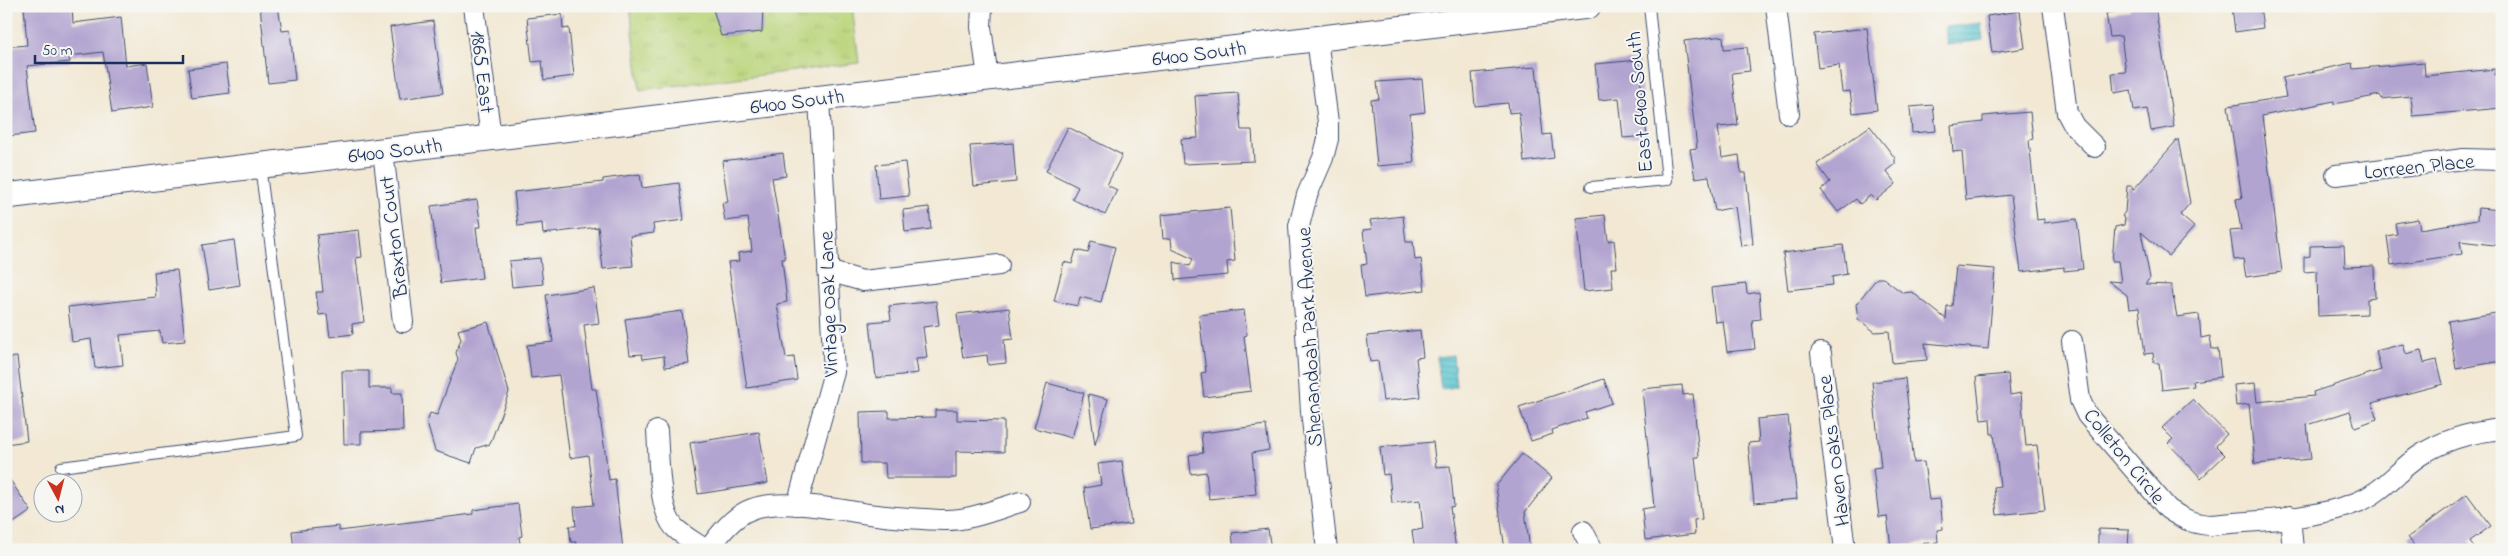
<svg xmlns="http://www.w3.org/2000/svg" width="2508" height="556" font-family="'Indie Flower',sans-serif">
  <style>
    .grass { fill: url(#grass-tufts); stroke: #6a826c }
    .water { fill: url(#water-rules); stroke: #3a7a96 }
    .building { fill: #b2a4d0 }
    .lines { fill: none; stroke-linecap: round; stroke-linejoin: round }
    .service-casing { stroke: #3b4b70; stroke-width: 12 }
    .minor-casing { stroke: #3b4b70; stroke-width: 22 }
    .tertiary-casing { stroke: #3b4b70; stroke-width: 27 }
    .service { stroke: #fff; stroke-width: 10 }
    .minor { stroke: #fff; stroke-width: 20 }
    .tertiary { stroke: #fff; stroke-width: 25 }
    .labels { text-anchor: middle; stroke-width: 4; stroke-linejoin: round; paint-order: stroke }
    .street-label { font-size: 21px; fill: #1b2f5e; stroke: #f6f6f2 }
  </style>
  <defs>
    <pattern id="grass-tufts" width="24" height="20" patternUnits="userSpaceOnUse" patternTransform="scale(1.25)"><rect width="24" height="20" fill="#bad479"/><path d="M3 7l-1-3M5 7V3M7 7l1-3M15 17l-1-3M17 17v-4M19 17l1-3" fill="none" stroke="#9fb66b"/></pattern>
    <pattern id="water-rules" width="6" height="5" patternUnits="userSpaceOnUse" patternTransform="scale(1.25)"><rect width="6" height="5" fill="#58c5cf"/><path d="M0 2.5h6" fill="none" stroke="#48a0ab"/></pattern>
  </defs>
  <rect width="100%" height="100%" fill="#f6f6f2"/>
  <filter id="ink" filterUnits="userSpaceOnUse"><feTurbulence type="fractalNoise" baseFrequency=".02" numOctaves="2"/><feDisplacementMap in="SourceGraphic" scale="10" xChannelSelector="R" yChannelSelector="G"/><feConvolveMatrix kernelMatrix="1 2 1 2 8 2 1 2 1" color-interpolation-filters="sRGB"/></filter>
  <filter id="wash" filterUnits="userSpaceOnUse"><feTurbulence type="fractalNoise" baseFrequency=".0096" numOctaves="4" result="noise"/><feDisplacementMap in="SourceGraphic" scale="20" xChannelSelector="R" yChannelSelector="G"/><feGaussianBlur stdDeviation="1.12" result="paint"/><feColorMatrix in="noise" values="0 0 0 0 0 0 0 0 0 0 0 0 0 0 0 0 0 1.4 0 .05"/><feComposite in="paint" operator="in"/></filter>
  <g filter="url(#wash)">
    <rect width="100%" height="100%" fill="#f2e8d3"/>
    <path class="grass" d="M630 6H712L722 36 762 32 763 6H852L859 63 640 90Z"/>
    <g class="water">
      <path d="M1981 23 1983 40 1947 45 1945 27Z"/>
      <path d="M1453 355 1456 387 1441 389 1437 357Z"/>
    </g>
    <g id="blocks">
      <g class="building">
        <path d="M24 6H72L73 23 121 17 126 66 147 63 153 107 112 113 103 52 69 56 70 62 27 66 35 133 9 136 6 116V47L27 45Z"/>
        <path d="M260 6H278L282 31 290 30 295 80 268 83Z"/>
        <path d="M712 6H763L762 32 721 36Z"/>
        <path d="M2130 6H2155L2174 127 2151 131 2147 109 2134 111 2131 90 2114 93 2112 73 2126 72 2121 36 2110 37 2106 13 2130 10Z"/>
        <path d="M2232 6H2260L2263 28 2235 32Z"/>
        <path d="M2020 11 2025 48 1992 53 1987 16Z"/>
        <path d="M562 14 563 29 569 28 574 76 544 80 542 61 532 62 527 18Z"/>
        <path d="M433 21 443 93 400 99 390 27Z"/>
        <path d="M1867 28 1877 110 1853 113 1850 91 1842 92 1839 65 1818 68 1814 34Z"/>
        <path d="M1723 36 1724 49 1747 47 1750 71 1732 73 1738 125 1718 127 1722 158 1739 155 1741 173H1746L1753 244 1741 246 1735 207 1715 211 1709 176 1695 178 1690 149 1697 148 1684 41Z"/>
        <path d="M1638 60 1647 136 1623 138 1619 98 1599 100 1595 64Z"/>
        <path d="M2424 62 2425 76 2495 69V75L2502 74V108L2413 116 2411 96 2381 99 2380 95 2334 104V101L2262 116 2282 272 2246 277 2243 259 2234 260 2230 231 2241 230 2236 199 2242 198 2228 106 2286 97 2282 78 2352 63 2353 69Z"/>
        <path d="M226 64 230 93 192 98 188 69Z"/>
        <path d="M1536 67 1543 135 1551 134 1554 158 1524 162 1519 112 1509 113 1508 103 1475 106 1472 73Z"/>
        <path d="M1422 79 1425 112 1410 114 1414 163 1377 166 1371 100 1379 99 1377 82Z"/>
        <path d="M1238 93 1241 130H1252L1254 161 1183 164 1181 139 1198 138 1195 96Z"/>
        <path d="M1933 105 1936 131 1912 133 1910 107Z"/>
        <path d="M2030 112 2033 139 2029 140 2037 220 2044 219V223L2077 219 2083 269 2064 271V267L2021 272 2011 195 1966 200 1962 151 1953 152 1951 126 1983 122V116Z"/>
        <path d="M1870 126 1895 158V164L1886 171 1896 184 1876 200 1871 195 1860 204 1856 199 1838 212 1821 190 1830 182 1817 164Z"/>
        <path d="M1068 127 1122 155 1107 185 1117 190 1105 215 1072 199 1078 187 1046 171Z"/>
        <path d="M2178 139 2190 203 2180 215 2194 227 2169 256 2141 232 2150 278 2145 284 2171 285 2177 317 2199 314 2201 338 2210 336 2212 349H2218L2221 377 2193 381 2194 386 2162 390 2159 363H2154L2153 353 2145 354 2139 308 2129 309 2127 295 2108 281 2121 282 2118 261H2112L2115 227 2124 225 2125 218 2122 216 2125 212 2127 186H2132L2133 190Z"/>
        <path d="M1013 143 1016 182 974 186 970 146Z"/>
        <path d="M783 153 786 176 772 178 785 259H782L787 302 777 304 786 358 794 357 797 380 747 388 728 262 739 261 738 253 752 251 748 218 725 221 722 203 728 202 722 161Z"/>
        <path d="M905 162 909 196 879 199 876 165Z"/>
        <path d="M640 174 642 188 679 183 684 220 653 224 654 233 630 236 633 266 603 269 598 227 543 234 542 223 518 226 514 192 603 182V179Z"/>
        <path d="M477 200 481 227H476L482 278 441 283 431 206Z"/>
        <path d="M929 207 931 229 905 232 903 210Z"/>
        <path d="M1230 208 1235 261 1227 262 1228 275 1175 280 1174 262 1190 266 1193 259 1172 249 1171 238 1163 239 1161 215Z"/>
        <path d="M2478 208 2502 210V246L2460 241 2462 254 2391 265 2387 236 2397 234 2395 223 2418 219 2420 229 2477 220Z"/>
        <path d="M1605 215 1608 241 1614 240 1617 268H1611L1613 288 1584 291 1576 218Z"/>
        <path d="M1403 216 1406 242H1413L1415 260 1421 259 1425 290 1365 297 1361 265 1367 264 1363 230 1372 229 1370 220Z"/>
        <path d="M359 230 362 257 356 258 364 322 352 324 353 334 330 337 327 314 319 315 316 292H323L317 235Z"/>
        <path d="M234 240 240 285 209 290 202 245Z"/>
        <path d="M1091 241 1115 247 1101 302 1080 297 1078 306 1054 301 1064 262 1072 264 1076 250 1088 253Z"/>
        <path d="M1843 245 1847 274 1832 277 1833 285 1788 290 1783 253Z"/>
        <path d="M2344 245 2345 267 2374 266 2375 298 2367 299V314L2318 316 2317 271 2304 272V257L2310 256V246Z"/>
        <path d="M540 258 543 284 512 287 509 261Z"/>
        <path d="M1956 266 1995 269 1988 349 1925 343 1927 360 1892 363 1889 331 1875 332 1858 319 1856 304 1877 278H1883L1903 293 1912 292 1946 319 1947 306H1952Z"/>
        <path d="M177 270 185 341 162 343 160 331 120 335 123 365 95 368 91 339 72 342 68 307 156 297 154 272Z"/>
        <path d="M1746 284 1747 294 1759 292 1761 319 1752 320 1755 349 1727 352 1723 321 1715 322 1711 288Z"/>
        <path d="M594 288 599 323 584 325 592 389H596L609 480 615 479 623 550H577L576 542H571L569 526H576L574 507 594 505 588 455 570 458 559 375 531 378 527 345 553 342 546 295Z"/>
        <path d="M936 301 939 325 923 327 927 358 916 359 918 373 876 378 870 322 891 320 889 306Z"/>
        <path d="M1009 308 1013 339 1004 340 1006 363 988 365 987 355 963 358 957 314Z"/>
        <path d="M1244 310 1247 335 1244 336 1251 391 1204 397 1201 373 1206 372 1199 315Z"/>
        <path d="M682 311 689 364 665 367 664 356 643 359 642 354 630 355 625 319Z"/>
        <path d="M2502 312V361L2456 369 2448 321Z"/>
        <path d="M488 322 509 392 490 444 476 448 471 463 435 451 427 423 430 413 437 415 458 359 456 353 461 339 458 330Z"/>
        <path d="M1420 330 1423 357 1416 358 1420 397 1383 401 1378 361 1370 362 1367 336Z"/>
        <path d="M2403 344 2406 354 2421 350 2424 363 2437 360 2443 384 2372 403 2377 419 2355 427 2350 411 2307 425 2311 459 2255 464 2249 404 2236 406 2234 385 2255 383 2257 402 2314 396 2313 392 2381 370 2376 351Z"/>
        <path d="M17 357 27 441 6 444V358Z"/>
        <path d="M342 371H369V388H392V393H402L403 431 361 432V444H344Z"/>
        <path d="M2008 374 2010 395 2021 393 2026 446 2037 445 2045 510 1997 515 1994 487 2000 486 1994 434H1991L1990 419 1981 420 1976 377Z"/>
        <path d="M1905 378 1914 463 1924 462 1929 500 1940 499 1943 529 1937 530 1938 542 1891 547 1887 516 1879 517 1873 468 1881 467 1872 382Z"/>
        <path d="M1604 379 1612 403 1585 412 1587 418 1552 430 1553 434 1531 441 1519 407Z"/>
        <path d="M1047 383 1084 393 1072 438 1034 428Z"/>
        <path d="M1682 385 1683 395 1693 394 1699 457H1695L1702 519 1694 520 1695 534 1645 540 1642 509 1654 507 1642 389Z"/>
        <path d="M1088 394 1108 399 1095 445Z"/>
        <path d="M2193 399 2227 434 2216 446 2225 455 2201 478 2168 443 2173 439 2162 428Z"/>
        <path d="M935 410H957V420L1004 421V452L956 451V478H886L885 463H861L860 412 889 411V418L935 417Z"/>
        <path d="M1788 416 1797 499 1754 503 1748 443 1759 442 1757 419Z"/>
        <path d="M1266 425 1269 450 1252 453 1256 494 1209 499 1206 472 1191 474 1189 455 1203 453 1201 433Z"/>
        <path d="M759 432 768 483 698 494 690 443Z"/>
        <path d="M1433 442 1436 467 1450 466 1454 506 1450 507 1456 550H1415L1412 531 1423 529 1420 500 1392 503 1389 474 1383 475 1380 447Z"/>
        <path d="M1522 454 1552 478 1525 512 1530 550H1505L1496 486Z"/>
        <path d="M1122 461 1131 524 1090 529 1084 488 1101 485 1098 464Z"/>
        <path d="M6 474 31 511 6 528Z"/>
        <path d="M2467 494 2491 526 2470 541 2476 550H2417L2408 537Z"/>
        <path d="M518 504 522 536 519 537 521 550H294L292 531 339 526V531L473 514V510Z"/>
        <path d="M1268 529 1271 550H1234L1232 533Z"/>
        <path d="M2098 529 2129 530 2128 550H2098Z"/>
      </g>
    </g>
  </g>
  <g filter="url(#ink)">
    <use href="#blocks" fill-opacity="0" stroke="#3b4b70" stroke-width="1"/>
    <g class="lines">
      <defs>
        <g id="service">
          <path d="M1591 187 1667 180 1649 6"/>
          <path d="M61 467 296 436 260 166"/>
        </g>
        <g id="minor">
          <path d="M474 6 491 138"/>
          <path d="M982 6 981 27 988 78"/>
          <path d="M1776 6 1789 114"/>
          <path d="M2053 6 2067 113 2074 126 2095 147"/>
          <path d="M1317 39 1328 122V139L1323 158 1307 195 1299 226 1311 411 1327 550"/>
          <path d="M383 151 403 322"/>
          <path d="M2336 175 2464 159 2502 160"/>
          <path d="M828 271 863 281 999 265"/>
          <path d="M2072 341 2080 400 2087 415 2168 509C2183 519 2193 524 2211 525 2259 520 2313 520 2358 502 2383 492 2398 470 2419 456 2444 439 2472 432 2502 429"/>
          <path d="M1821 353 1845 550"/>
          <path d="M657 431C659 455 658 509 674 527 683 536 696 543 706 550"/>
          <path d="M797 505 834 372 819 99"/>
          <path d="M2290 516 2293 550"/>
          <path d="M1583 531 1593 550"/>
          <path d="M708 550C719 535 734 515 752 509 783 497 844 511 877 515 898 518 921 519 942 520 969 521 994 510 1020 502"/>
        </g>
        <path id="tertiary" d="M6 196 1588 6"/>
      </defs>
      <use href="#service" class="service-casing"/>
      <use href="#minor" class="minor-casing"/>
      <use href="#tertiary" class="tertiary-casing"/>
      <use href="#service" class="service"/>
      <use href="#minor" class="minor"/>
      <use href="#tertiary" class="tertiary"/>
    </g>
  </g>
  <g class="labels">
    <g class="street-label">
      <text transform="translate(1199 53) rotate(-7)" y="7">6400 South</text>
      <text transform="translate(483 72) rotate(83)" y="7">1865 East</text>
      <text transform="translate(797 101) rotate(-7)" y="7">6400 South</text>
      <text transform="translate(1639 102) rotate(-95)" y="7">East 6400 South</text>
      <text transform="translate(395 150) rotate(-7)" y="7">6400 South</text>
      <text transform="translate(2419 166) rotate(-6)" y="7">Lorreen Place</text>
      <text transform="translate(393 237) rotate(-97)" y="7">Braxton Court</text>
      <text transform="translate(828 304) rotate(-92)" y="7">Vintage Oak Lane</text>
      <text transform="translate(1309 337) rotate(-93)" y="7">Shenandoah Park Avenue</text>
      <text transform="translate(1833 451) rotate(-97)" y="7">Haven Oaks Place</text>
      <text transform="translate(2125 456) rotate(51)" y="7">Colleton Circle</text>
    </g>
  </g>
  <rect width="2508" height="556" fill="none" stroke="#f6f6f2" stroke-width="25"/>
  <g transform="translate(58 498) rotate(173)"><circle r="24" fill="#f6f6f2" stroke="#9ea6b7"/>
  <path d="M0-4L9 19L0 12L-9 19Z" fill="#c8321e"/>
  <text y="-8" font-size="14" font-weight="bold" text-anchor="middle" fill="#1b2f5e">N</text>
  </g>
  <path d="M35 55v8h148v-8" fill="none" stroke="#1b2f5e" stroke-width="2.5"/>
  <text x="42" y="55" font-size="15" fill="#1b2f5e" stroke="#f6f6f2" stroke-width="4" paint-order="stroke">50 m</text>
</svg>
